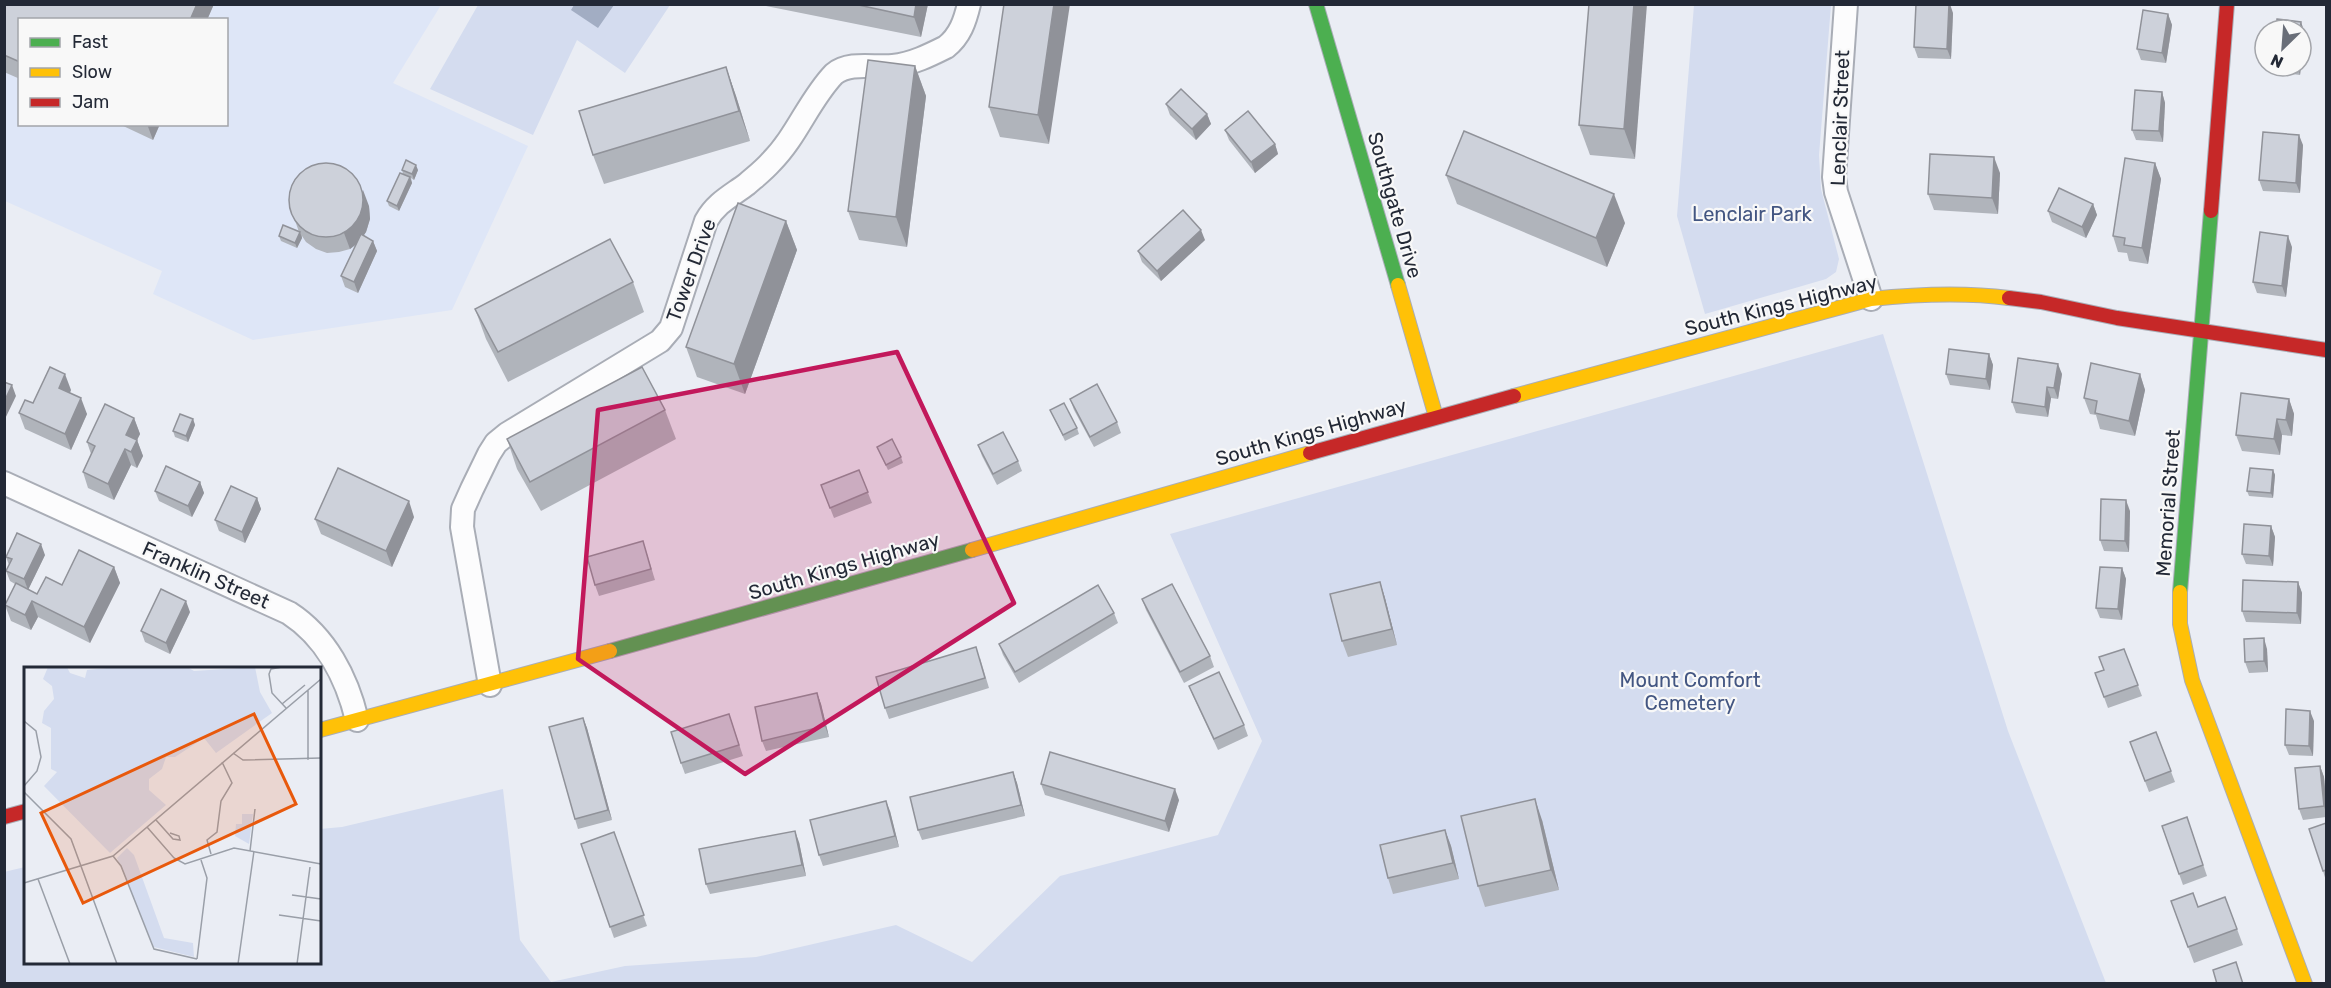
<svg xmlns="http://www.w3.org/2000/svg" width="2331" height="988" font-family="Rubik,sans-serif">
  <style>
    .built { fill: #dee6f7; fill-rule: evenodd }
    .green { fill: #d4dcef }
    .water { fill: #a2adc3 }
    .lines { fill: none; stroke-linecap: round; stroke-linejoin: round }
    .street-casing { stroke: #a9adb6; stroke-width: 26 }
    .fast-casing { stroke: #a9adb6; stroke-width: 16 }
    .slow-casing { stroke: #a9adb6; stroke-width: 16 }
    .jam-casing { stroke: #a9adb6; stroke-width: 16 }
    .street { stroke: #fcfcfd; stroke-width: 22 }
    .fast { stroke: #4caf50; stroke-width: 14 }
    .slow { stroke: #ffc107; stroke-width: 14 }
    .jam { stroke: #c62828; stroke-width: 14 }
    .wall { fill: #b0b4bb }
    .shaded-wall { fill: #909299 }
    .building { fill: #cdd1da; stroke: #909299; stroke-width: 1.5 }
    .marked { fill: #c2185b; fill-opacity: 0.2; stroke: #c2185b; stroke-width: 4.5; stroke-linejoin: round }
    .labels { text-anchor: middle; stroke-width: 4.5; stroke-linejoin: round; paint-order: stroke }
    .street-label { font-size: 20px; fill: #232936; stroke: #f8f8f8 }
    .park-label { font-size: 20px; fill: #435682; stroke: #f8f8f8 }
    .inset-road { fill: none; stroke: #9a9fa8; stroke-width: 1.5 }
    .view { fill: #e8590c; fill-opacity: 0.15; stroke: #e8590c; stroke-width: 3 }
    .inset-edge { fill: none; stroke: #232936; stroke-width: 3 }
  </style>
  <rect width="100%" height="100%" fill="#eaedf4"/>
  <path class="built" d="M5 5H441L393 83 528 146 452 310 253 340 153 294 162 271 5 201ZM20 20H226V124H20Z"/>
  <g class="green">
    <path d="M478 5H670L625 73 577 40 533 135 430 89Z"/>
    <path d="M1694 5H1831L1819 155 1821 189 1839 259 1836 272 1826 279 1705 314 1677 216Z"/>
    <path d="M1883 334 2008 731 2106 983H5L4 872 25 867 26 962H320V829L342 827 503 789 520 940 551 982 625 966 756 957 896 925 972 962 1060 876 1218 835 1262 741 1170 534Z"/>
  </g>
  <path class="water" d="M574 5V4L614 5 598 28 571 10Z"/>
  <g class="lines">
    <defs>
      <g id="street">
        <path d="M1846 4 1834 177 1836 192 1871 299"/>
        <path d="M4 483 289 613C326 637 347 678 357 720"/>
        <path d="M490 685 462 527 463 509 472 489 489 454 496 443 507 434 660 341 671 328 706 221C716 203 731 196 747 184 755 177 764 170 771 162 797 136 809 100 834 74 850 61 874 68 893 66 912 64 930 55 946 47 960 36 965 21 969 4"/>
      </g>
      <g id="fast">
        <path d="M1316 4 1398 285"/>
        <path d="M2180 592 2211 211"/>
        <path d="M610 651 972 550"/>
      </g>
      <g id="slow">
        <path d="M1398 285 1436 417"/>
        <path d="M1514 396 1871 299C1918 294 1963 292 2009 298"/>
        <path d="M972 550 1310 453"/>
        <path d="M2180 592V624L2192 680 2305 984"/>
        <path d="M320 730 610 651"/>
      </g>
      <g id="jam">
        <path d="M2211 211 2227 4"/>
        <path d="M2009 298 2041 302 2117 318 2326 350"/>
        <path d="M1310 453 1514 396"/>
        <path d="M4 817 26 811"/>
      </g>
    </defs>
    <use href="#street" class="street-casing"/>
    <use href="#fast" class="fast-casing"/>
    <use href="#slow" class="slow-casing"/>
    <use href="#jam" class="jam-casing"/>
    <use href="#street" class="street"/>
    <use href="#fast" class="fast"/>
    <use href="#slow" class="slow"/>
    <use href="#jam" class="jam"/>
  </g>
  <g class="wall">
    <path d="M4 4H214L207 20H20V79L4 72Z"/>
    <path d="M766 4H928L921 37 766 6Z"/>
    <path d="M1004 4 1049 144 1000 137 989 107Z"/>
    <path d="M1589 4 1635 159 1590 155 1579 125Z"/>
    <path d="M1953 13 1951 59 1918 58 1914 47Z"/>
    <path d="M2168 14 2172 25 2166 63 2141 60 2137 49Z"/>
    <path d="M915 66 926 96 907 247 859 240 848 211Z"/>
    <path d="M2274 66H2301L2300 75 2276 72Z"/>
    <path d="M726 67 736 96 750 141 604 184 593 155Z"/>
    <path d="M2162 92 2165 103 2163 142 2136 140 2132 130Z"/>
    <path d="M1166 104 1207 114 1211 124 1196 140 1170 115Z"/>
    <path d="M119 124H160L153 140Z"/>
    <path d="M1225 130 1275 144 1278 154 1255 173 1229 140Z"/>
    <path d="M2303 145 2300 193 2263 191 2259 180Z"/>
    <path d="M2155 163 2161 179 2148 264 2129 261 2127 253 2118 252 2113 236Z"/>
    <path d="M402 170H418L414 180 411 178 412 183 399 211 389 206 387 201 403 174Z"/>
    <path d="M2000 173 1998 214 1934 210 1928 194Z"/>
    <path d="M1446 175 1625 223 1607 267 1457 204Z"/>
    <path d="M2093 204 2097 215 2086 238 2052 222 2048 211Z"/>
    <path d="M290 206H369L370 219 366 232 363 236 373 241 377 251 358 293 345 287 341 276 357 244 350 249 339 252 327 253 316 249 306 242 302 236V238L297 248 281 241 279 236 299 232Z"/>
    <path d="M786 221 797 250 745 394 697 377 686 347Z"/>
    <path d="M1205 240 1161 281 1142 262 1138 251Z"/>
    <path d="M2292 247 2286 297 2257 293 2253 282Z"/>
    <path d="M633 282 644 312 508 382 486 339 475 309Z"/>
    <path d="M1989 354 1993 365 1990 390 1950 385 1946 374Z"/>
    <path d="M2062 374 2058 399 2051 398 2048 417 2016 413 2012 402Z"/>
    <path d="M2140 374 2145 390 2135 436 2100 429 2096 415 2090 414 2084 398Z"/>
    <path d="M71 390 70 393 87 414 71 450 25 429 19 413 33 403Z"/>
    <path d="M1070 399 1117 422 1121 433 1094 447 1074 410Z"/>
    <path d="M2289 399 2294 414 2292 436 2282 435 2280 455 2242 451 2236 435Z"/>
    <path d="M665 410 676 439 541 511 517 469 507 439Z"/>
    <path d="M1050 410 1077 428 1079 434 1065 441Z"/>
    <path d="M134 418 140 434 137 440 143 456 137 468 131 465 114 500 88 488 83 472 91 454 87 442Z"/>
    <path d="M193 419 195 425 188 442 175 437 173 431Z"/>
    <path d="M978 445 1018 461 1022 471 997 485 982 456Z"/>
    <path d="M877 447 901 457 903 463 888 470Z"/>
    <path d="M859 470 872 503 834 518 821 485Z"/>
    <path d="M2273 470 2275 475 2273 498 2249 496 2247 491Z"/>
    <path d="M200 482 204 493 192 517 159 501 155 491Z"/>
    <path d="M257 498 261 509 245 543 219 531 215 520Z"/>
    <path d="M2130 511 2129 552 2104 551 2100 540Z"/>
    <path d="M414 517 392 567 321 534 315 519Z"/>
    <path d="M2271 526 2275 537 2273 566 2246 564 2242 554Z"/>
    <path d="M643 541 655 580 599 596 595 585Z"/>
    <path d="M45 555 28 590 37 594 114 567 120 583 90 643 38 617 31 630 11 621 5 605 15 584 10 581 6 571 9 565 6 557Z"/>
    <path d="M2122 568 2126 579 2122 620 2100 618 2096 608Z"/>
    <path d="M1380 582 1385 598 1397 645 1348 657 1342 641Z"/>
    <path d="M2298 582 2302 593 2301 624 2246 622 2242 611Z"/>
    <path d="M1142 599 1210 656 1214 667 1184 683 1146 610Z"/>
    <path d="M190 612 170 654 145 642 141 631Z"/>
    <path d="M1114 613 1118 623 1019 683 1003 655 999 644Z"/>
    <path d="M2124 649 2142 696 2108 708 2095 673 2104 670Z"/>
    <path d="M2267 649 2268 672 2249 673 2245 662Z"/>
    <path d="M980 658 989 688 889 719 885 708Z"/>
    <path d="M1189 686 1244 725 1248 736 1218 750 1193 696Z"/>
    <path d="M817 693 821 704 829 737 766 751 762 741Z"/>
    <path d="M729 714 743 756 685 774 681 763Z"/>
    <path d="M583 718 587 728 612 820 578 829 575 819Z"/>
    <path d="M2314 721 2313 756 2289 755 2285 745Z"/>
    <path d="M2156 732 2175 782 2149 792 2130 742Z"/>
    <path d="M2320 766 2324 777 2326 800V817L2303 820 2299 809Z"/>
    <path d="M1013 772 1017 783 1025 816 922 840 918 830Z"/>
    <path d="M1041 784 1179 800 1169 832 1045 795Z"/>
    <path d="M890 811 899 847 823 866 819 855Z"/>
    <path d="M2187 817 2207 876 2183 885 2162 826Z"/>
    <path d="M1542 820 1559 890 1485 907 1478 886Z"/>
    <path d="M2326 823V881L2323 871Z"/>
    <path d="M1445 830 1451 846 1459 879 1393 894 1388 878Z"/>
    <path d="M614 832 647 926 614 938 581 844Z"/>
    <path d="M799 842 806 876 710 894 706 884Z"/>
    <path d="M2225 897 2243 945 2194 963 2171 901 2198 907Z"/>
  </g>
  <g class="shaded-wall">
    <path d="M197 4H214L207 20H190Z"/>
    <path d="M916 4H928L921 37 914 17Z"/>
    <path d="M1054 4H1070L1049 144 1038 115Z"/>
    <path d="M1634 4H1647L1635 159 1624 129Z"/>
    <path d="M1949 4H1950L1953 13 1951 59 1947 49Z"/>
    <path d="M2168 14 2172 25 2166 63 2162 53Z"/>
    <path d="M2301 22 2305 33 2301 66V30H2300Z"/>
    <path d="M915 66 926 96 907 247 896 217Z"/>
    <path d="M2297 66H2301L2300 75Z"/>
    <path d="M726 67 736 96 750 141 739 111Z"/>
    <path d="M2162 92 2165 103 2163 142 2159 131Z"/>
    <path d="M1207 114 1211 124 1196 140 1192 129Z"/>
    <path d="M147 124H160L153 140Z"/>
    <path d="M2299 135 2303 145 2300 193 2296 183Z"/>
    <path d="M1275 144 1278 154 1255 173 1251 162Z"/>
    <path d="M1994 157 2000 173 1998 214 1992 198Z"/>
    <path d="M2155 163 2161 179 2148 264 2142 248Z"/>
    <path d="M416 165 418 170 414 180 412 174Z"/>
    <path d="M410 177 412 183 399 211 397 206Z"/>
    <path d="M363 190 369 206 370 219 366 232 360 241 350 249 344 233Z"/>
    <path d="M1614 194 1625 223 1607 267 1596 238Z"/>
    <path d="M2093 204 2097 215 2086 238 2082 227Z"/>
    <path d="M786 221 797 250 745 394 734 364Z"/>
    <path d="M1201 230 1205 240 1161 281 1157 271Z"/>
    <path d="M300 232 302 238 297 248 295 243Z"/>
    <path d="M2288 236 2292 247 2286 297 2282 286Z"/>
    <path d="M373 241 377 251 358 293 354 282Z"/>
    <path d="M1989 354 1993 365 1990 390 1986 379Z"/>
    <path d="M2058 364 2062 374 2058 399 2054 388Z"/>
    <path d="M65 374 71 390 64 404 59 388Z"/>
    <path d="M2140 374 2145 390 2135 436 2129 421Z"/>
    <path d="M12 385 16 396 4 421V402Z"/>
    <path d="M2047 387 2051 398 2048 417 2045 407Z"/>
    <path d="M81 398 87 414 71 450 65 434Z"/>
    <path d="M2289 399 2294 414 2292 436 2286 420Z"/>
    <path d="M134 418 140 434 132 450 126 435Z"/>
    <path d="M193 419 195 425 188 442 186 436Z"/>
    <path d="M2277 419 2282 435 2280 455 2274 439Z"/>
    <path d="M137 440 143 456 137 468 131 452Z"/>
    <path d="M125 449 131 465 114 500 108 484Z"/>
    <path d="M2273 470 2275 475 2273 498 2271 493Z"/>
    <path d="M200 482 204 493 192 517 188 506Z"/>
    <path d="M257 498 261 509 245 543 242 532Z"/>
    <path d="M2126 500 2130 511 2129 552 2125 541Z"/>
    <path d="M409 501 414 517 392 567 386 551Z"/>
    <path d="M2271 526 2275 537 2273 566 2269 556Z"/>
    <path d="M41 544 45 555 28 590 24 579Z"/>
    <path d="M114 567 120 583 90 643 84 627Z"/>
    <path d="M2122 568 2126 579 2122 620 2118 609Z"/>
    <path d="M1380 582 1385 598 1397 645 1392 629Z"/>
    <path d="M2298 582 2302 593 2301 624 2297 613Z"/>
    <path d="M32 601 38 617 31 630 25 615Z"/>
    <path d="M186 601 190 612 170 654 166 643Z"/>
    <path d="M2264 638 2267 649 2268 672 2264 661Z"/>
    <path d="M817 693 821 704 829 737 825 726Z"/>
    <path d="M2310 711 2314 721 2313 756 2309 746Z"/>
    <path d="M583 718 587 728 612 820 608 810Z"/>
    <path d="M2320 766 2324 777 2326 800V813L2324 806Z"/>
    <path d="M1013 772 1017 783 1025 816 1021 805Z"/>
    <path d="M1175 789 1179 800 1169 832 1165 821Z"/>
    <path d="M1535 799 1542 820 1559 890 1551 870Z"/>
    <path d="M886 801 890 811 899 847 895 836Z"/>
    <path d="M1445 830 1451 846 1459 879 1453 863Z"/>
    <path d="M795 831 799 842 806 876 802 865Z"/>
  </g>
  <g class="building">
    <path d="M4 4H197L190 20H20V62L4 55Z"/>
    <path d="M854 4H916L914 17Z"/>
    <path d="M1004 4H1054L1038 115 989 107Z"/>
    <path d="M1589 4H1634L1624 129 1579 125Z"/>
    <path d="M1916 4H1949L1947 49 1914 47Z"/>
    <path d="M2143 10 2168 14 2162 53 2137 49Z"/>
    <path d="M2277 19 2301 22 2300 30H2276Z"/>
    <path d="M868 60 915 66 896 217 848 211Z"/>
    <path d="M726 67 739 111 593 155 579 111Z"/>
    <path d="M1181 89 1207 114 1192 129 1166 104Z"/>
    <path d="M2135 90 2162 92 2159 131 2132 130Z"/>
    <path d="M1248 111 1275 144 1251 162 1225 130Z"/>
    <path d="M1464 131 1614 194 1596 238 1446 175Z"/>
    <path d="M2263 132 2299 135 2296 183 2259 180Z"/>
    <path d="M1930 154 1994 157 1992 198 1928 194Z"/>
    <path d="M2125 158 2155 163 2142 248 2124 245 2125 238 2113 236Z"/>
    <path d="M406 160 416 165 412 174 402 170Z"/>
    <circle cx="326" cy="200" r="37"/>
    <path d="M400 173 410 177 397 206 387 201Z"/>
    <path d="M2059 188 2093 204 2082 227 2048 211Z"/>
    <path d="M738 203 786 221 734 364 686 347Z"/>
    <path d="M1183 210 1201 230 1157 271 1138 251Z"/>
    <path d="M283 225 300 232 295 243 279 236Z"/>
    <path d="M2260 232 2288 236 2282 286 2253 282Z"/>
    <path d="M361 234 373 241 354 282 341 276Z"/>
    <path d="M610 239 633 282 498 352 475 309Z"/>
    <path d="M1949 349 1989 354 1986 379 1946 374Z"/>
    <path d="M2018 358 2058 364 2054 388 2047 387 2045 407 2012 402Z"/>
    <path d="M2091 363 2140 374 2129 421 2095 413 2097 401 2084 398Z"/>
    <path d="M50 367 65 374 59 388 81 398 65 434 19 413 25 400 33 403Z"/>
    <path d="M642 367 665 410 530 482 507 439Z"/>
    <path d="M4 382 12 385 4 402Z"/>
    <path d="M1097 384 1117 422 1090 437 1070 399Z"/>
    <path d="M2241 393 2289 399 2286 420 2277 419 2274 439 2236 435Z"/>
    <path d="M1064 403 1077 428 1063 435 1050 410Z"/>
    <path d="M105 404 134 418 126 435 137 440 131 452 125 449 108 484 83 472 95 446 87 442Z"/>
    <path d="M180 414 193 419 186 436 173 431Z"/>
    <path d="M1003 432 1018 461 993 474 978 445Z"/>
    <path d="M892 439 901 457 886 465 877 447Z"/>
    <path d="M166 466 200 482 188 506 155 491Z"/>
    <path d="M338 468 409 501 386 551 315 519Z"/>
    <path d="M2250 468 2273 470 2271 493 2247 491Z"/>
    <path d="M859 470 868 492 830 508 821 485Z"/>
    <path d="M231 486 257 498 242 532 215 520Z"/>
    <path d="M2101 499 2126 500 2125 541 2100 540Z"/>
    <path d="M2244 524 2271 526 2269 556 2242 554Z"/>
    <path d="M17 533 41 544 24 579 6 571 12 559 6 557Z"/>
    <path d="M643 541 651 569 595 585 587 557Z"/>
    <path d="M79 550 114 567 84 627 32 601 25 615 5 605 16 583 37 594 46 577 62 585Z"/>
    <path d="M2100 567 2122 568 2118 609 2096 608Z"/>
    <path d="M2243 580 2298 582 2297 613 2242 611Z"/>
    <path d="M1380 582 1392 629 1342 641 1330 594Z"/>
    <path d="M1172 584 1210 656 1180 672 1142 599Z"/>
    <path d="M1098 585 1114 613 1015 672 999 644Z"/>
    <path d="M161 589 186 601 166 643 141 631Z"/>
    <path d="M2264 638V661L2245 662 2244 639Z"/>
    <path d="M976 647 985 678 885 708 876 677Z"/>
    <path d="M2124 649 2138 685 2104 697 2095 673 2104 670 2099 657Z"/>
    <path d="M1219 672 1244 725 1214 739 1189 686Z"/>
    <path d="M817 693 825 726 762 741 755 707Z"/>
    <path d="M2286 709 2310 711 2309 746 2285 745Z"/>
    <path d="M729 714 739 745 681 763 671 732Z"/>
    <path d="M583 718 608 810 575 819 549 727Z"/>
    <path d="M2156 732 2171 771 2145 781 2130 742Z"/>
    <path d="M1050 752 1175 789 1165 821 1041 784Z"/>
    <path d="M2320 766 2324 806 2299 809 2295 768Z"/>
    <path d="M1013 772 1021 805 918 830 910 797Z"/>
    <path d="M1535 799 1551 870 1478 886 1461 816Z"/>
    <path d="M886 801 895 836 819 855 810 820Z"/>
    <path d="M2187 817 2203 865 2179 874 2162 826Z"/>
    <path d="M2326 823V870L2323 871 2309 829Z"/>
    <path d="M1445 830 1453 863 1388 878 1380 845Z"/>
    <path d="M795 831 802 865 706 884 699 849Z"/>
    <path d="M614 832 644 915 610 927 581 844Z"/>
    <path d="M2193 893 2198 907 2225 897 2237 929 2188 947 2171 901Z"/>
    <path d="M2236 962 2243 984H2217L2213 970Z"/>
  </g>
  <path class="marked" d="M897 352 1014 603 745 774 578 659 598 410Z"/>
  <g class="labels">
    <g class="street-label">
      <text transform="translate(1840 118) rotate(-88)" y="7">Lenclair Street</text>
      <text transform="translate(1395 205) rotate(74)" y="7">Southgate Drive</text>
      <text transform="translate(691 270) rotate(-70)" y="7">Tower Drive</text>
      <text transform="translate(1781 305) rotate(-14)" y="7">South Kings Highway</text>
      <text transform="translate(1311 432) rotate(-16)" y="7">South Kings Highway</text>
      <text transform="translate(2168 503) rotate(-86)" y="7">Memorial Street</text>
      <text transform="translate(844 566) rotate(-16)" y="7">South Kings Highway</text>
      <text transform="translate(206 575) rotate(24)" y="7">Franklin Street</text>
    </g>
    <g class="park-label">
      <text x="1752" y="221">Lenclair Park</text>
      <text x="1690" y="687">Mount Comfort<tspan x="1690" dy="23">Cemetery</tspan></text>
    </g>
  </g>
  <g transform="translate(24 667)">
    <rect width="297" height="297" fill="#eaedf4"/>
    <path d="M24 0H43L46 6 61 11 63 3 93 0H163L170 4 231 0 236 25 248 46 192 86 180 71 151 90H142L138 102 125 112V123L142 138 86 186 20 119 33 105 27 102V61L18 56 20 44 30 32 28 19 19 12ZM218 147H229L225 177 211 169 212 157H218ZM103 181 110 188 140 271 169 276 170 290 130 280 93 191Z" fill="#d4dcef"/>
    <path class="inset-road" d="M258 0 247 2 245 7 248 26 262 41M284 23V93M258 37 281 18M0 54 12 64 17 90 13 104 0 119M209 86 219 93 297 91M0 125 47 172 93 297M132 153 149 172 156 173 155 169 146 166M123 160 150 191 161 197 210 181 297 197M226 184 231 142M187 187 183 173 193 165 197 134 208 116 198 95M89 189 97 199 130 282 173 292M14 212 46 297M0 216 89 189 297 12M268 228 297 232M255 248 297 254M173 292 183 211 177 193M214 297 230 184M273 297 286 200"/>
    <path class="view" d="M230 47 272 137 59 236 17 146Z"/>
    <rect width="297" height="297" class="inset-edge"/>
  </g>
  <rect width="2331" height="988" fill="none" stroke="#232936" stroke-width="12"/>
  <rect x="18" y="18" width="210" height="108" fill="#f8f8f8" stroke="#a3a5aa" stroke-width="1.5"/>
  <rect x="30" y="38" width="30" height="9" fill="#4caf50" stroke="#a3a5aa" stroke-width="1.5"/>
  <text x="72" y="48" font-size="18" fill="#232936">Fast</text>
  <rect x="30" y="68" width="30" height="9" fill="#ffc107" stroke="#a3a5aa" stroke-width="1.5"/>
  <text x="72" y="78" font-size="18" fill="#232936">Slow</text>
  <rect x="30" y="98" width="30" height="9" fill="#c62828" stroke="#a3a5aa" stroke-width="1.5"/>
  <text x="72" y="108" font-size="18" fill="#232936">Jam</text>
  <g transform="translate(2283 48) rotate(205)"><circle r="28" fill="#f8f8f8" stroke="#a3a5aa" stroke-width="1.5"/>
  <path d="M0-4.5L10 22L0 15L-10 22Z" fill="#696e78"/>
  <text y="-9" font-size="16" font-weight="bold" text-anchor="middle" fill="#232936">N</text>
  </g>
</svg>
